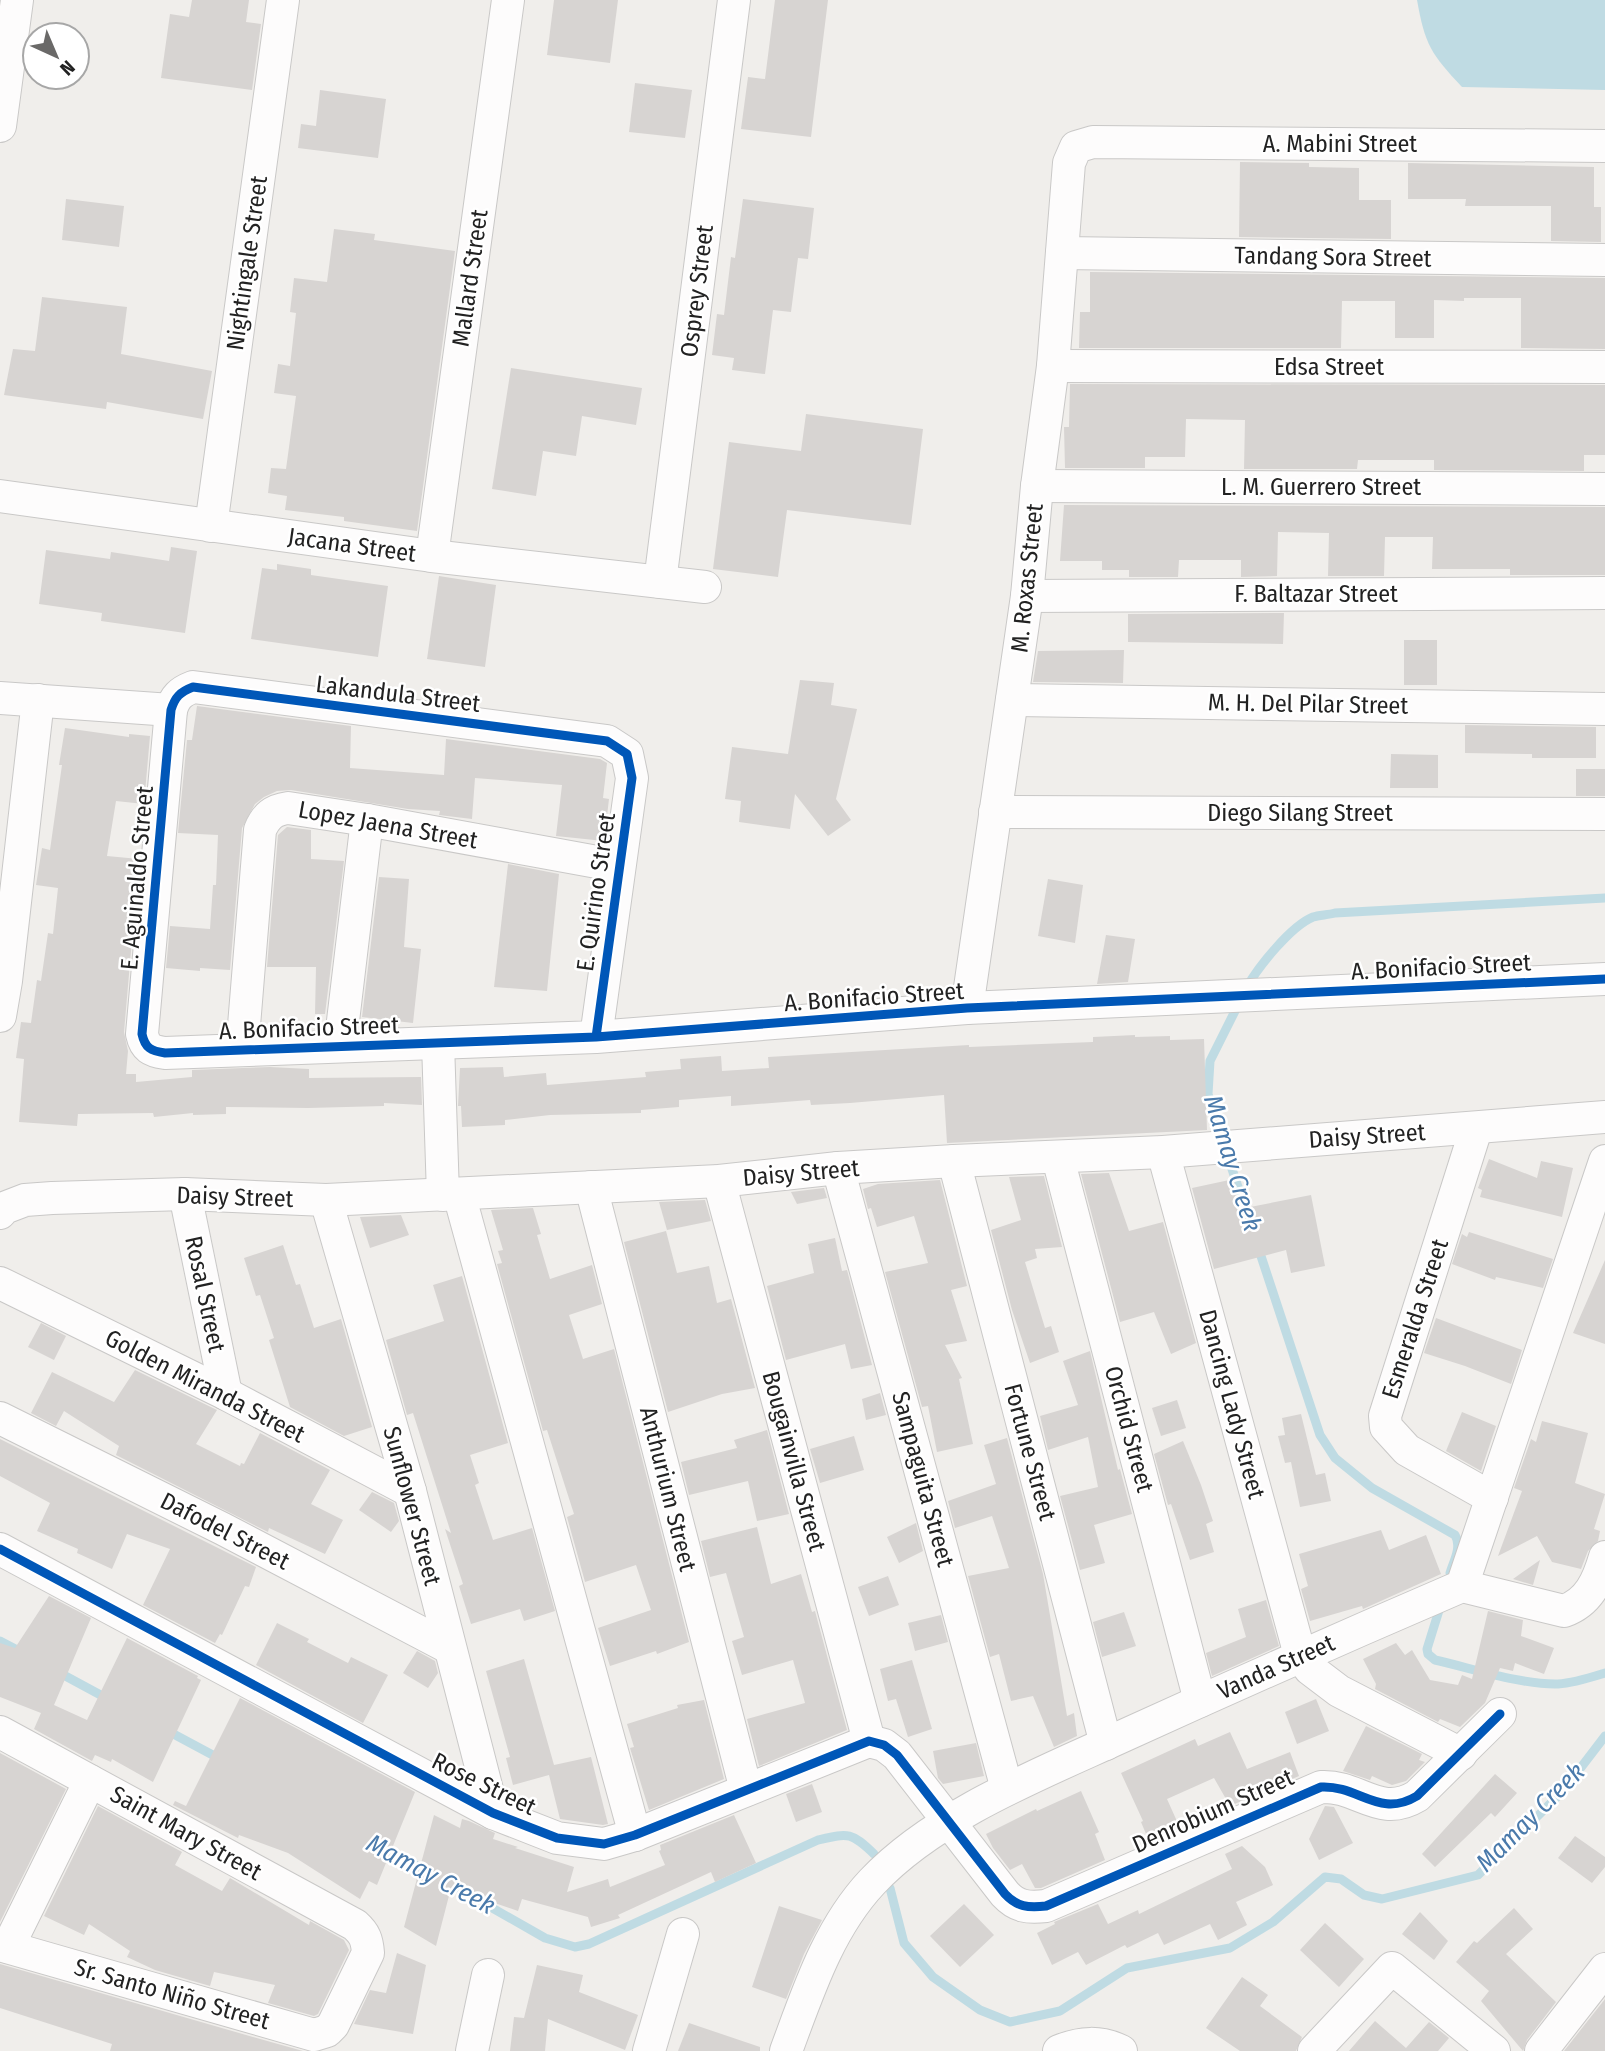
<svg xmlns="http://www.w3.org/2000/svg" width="1605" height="2051" font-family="'Fira Sans Condensed',sans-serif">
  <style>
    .water { fill: #bfdbe3 }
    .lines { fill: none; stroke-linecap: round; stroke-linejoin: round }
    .stream { stroke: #bfdbe3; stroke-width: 9 }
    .building { fill: #d7d4d2 }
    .street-casing { stroke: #c9c8c7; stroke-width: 34 }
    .street { stroke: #fdfcfc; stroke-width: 32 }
    .cycleway-casing { stroke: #fff; stroke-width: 13 }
    .cycleway { stroke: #0057b8; stroke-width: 9 }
    .labels { text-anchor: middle; stroke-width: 5; stroke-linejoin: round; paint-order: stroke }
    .street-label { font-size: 24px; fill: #222; stroke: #fff }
    .water-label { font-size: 26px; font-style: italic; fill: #4a7aab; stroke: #fff }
  </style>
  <rect width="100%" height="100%" fill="#f0eeeb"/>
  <path class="water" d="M1417 0H1605V90L1462 87C1431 54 1425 45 1417 0Z"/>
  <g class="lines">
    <g class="stream">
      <path d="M1247 987C1258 967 1291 926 1313 917 1319 915 1328 915 1335 913L1605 898"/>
      <path d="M1223 1141 1208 1094 1210 1061 1239 1003"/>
      <path d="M1227 1154 1248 1217"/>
      <path d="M1258 1247 1320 1435 1335 1458 1372 1488 1455 1535C1462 1547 1454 1560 1450 1573"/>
      <path d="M1441 1604 1427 1649 1428 1654 1435 1660C1471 1668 1522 1685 1558 1684 1574 1683 1589 1678 1605 1673"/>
      <path d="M0 1641 21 1652"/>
      <path d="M58 1672 108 1699"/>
      <path d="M166 1730 222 1760"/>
      <path d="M382 1847 428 1872"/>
      <path d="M890 1888 904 1943 933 1977 980 2010 1010 2022 1060 2011 1127 1968 1230 1948 1273 1922 1325 1877 1341 1879 1364 1895 1382 1899 1478 1875 1563 1791 1605 1736"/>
      <path d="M459 1889 545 1938 575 1947 589 1944 818 1840C849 1833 851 1832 874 1854"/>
    </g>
  </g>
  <g class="building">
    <path d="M192 0H249L246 22 261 24 252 90 161 78 170 14 189 17Z"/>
    <path d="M554 0H618L610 63 547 55Z"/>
    <path d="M775 0H828L811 137 741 129 748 77 765 79Z"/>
    <path d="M635 83 692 90 685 138 629 132Z"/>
    <path d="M320 90 386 99 378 158 298 148 301 124 316 126Z"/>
    <path d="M1240 162 1309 163V167L1359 168V200H1391V239L1239 237Z"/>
    <path d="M1408 163 1594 167V207H1601V242L1551 241V206H1465L1466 199H1408Z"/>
    <path d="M66 199 124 206 119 247 62 240Z"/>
    <path d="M743 199 814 208 808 259 798 258 791 312 773 310 765 374 732 370 734 358 712 355 717 314 724 315 731 257 735 258Z"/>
    <path d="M334 229 375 234 374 240 455 251 417 531 344 521V517L285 510 287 496 268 493 271 468 286 469 296 396 274 393 278 364 290 366 296 313 290 312 294 278 327 282Z"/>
    <path d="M1090 272 1605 278V349L1521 348V298H1464V301L1434 300V338H1395V301H1342L1341 348H1079L1080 312H1090Z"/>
    <path d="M42 297 127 307 121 354 212 371 203 419 107 402 106 409 4 395 13 349 35 351Z"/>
    <path d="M511 368 642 388 636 425 582 416 576 456 543 451 536 496 492 489Z"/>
    <path d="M1070 384 1605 385V455H1584V471L1434 470V460H1358L1357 469H1244L1245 420 1186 419 1185 457H1145V468H1065L1064 427H1069Z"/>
    <path d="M806 414 923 429 911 525 787 510 778 577 713 569 729 442 801 451Z"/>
    <path d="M1064 505 1605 507V575H1510V569H1432L1433 537H1385L1384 576H1328L1329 533 1278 532 1277 576 1241 577V560H1179L1178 577H1129V570H1102V561H1060Z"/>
    <path d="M171 547 197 551 185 633 101 621 102 613 39 604 46 550 110 559 111 552 169 561Z"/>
    <path d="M277 564 311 569V575L388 586 378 657 251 639 262 568 277 570Z"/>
    <path d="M439 576 496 585 485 667 427 659Z"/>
    <path d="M1284 613 1283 644 1128 642V614Z"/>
    <rect x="1404" y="640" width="33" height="45"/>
    <path d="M1124 650 1123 683 1033 682 1038 651Z"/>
    <path d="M800 680 834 683 831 705 857 709 836 799 851 820 828 836 795 794 790 829 739 822 741 801 725 799 732 747 788 754Z"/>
    <path d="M197 706 351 726 350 768 444 775 446 739 600 759 607 763 603 798 609 799 604 841 556 836 562 785 475 778 472 819 439 815 440 811 408 809 291 790 277 791 264 797 255 804 242 828 230 970 200 968V971L166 968 170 926 210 929 213 885H216L218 835 178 833 187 740H192Z"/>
    <path d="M1465 725 1596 727V758H1532V754L1465 753Z"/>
    <path d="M65 728 129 737V734L150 736 144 804 116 801 107 856 139 859 124 1032 128 1051 126 1074H136V1082L192 1077V1070L270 1067 309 1069V1078L421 1077 422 1105 384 1103V1106L308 1108 226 1107V1114L193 1115V1113L154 1117 153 1113 78 1114 77 1126 19 1122 24 1059 16 1058 21 1022 31 1023 37 980 41 981 48 933 53 934 58 888 36 885 42 848 50 850 62 765H59Z"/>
    <path d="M1391 754 1438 755V788H1390Z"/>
    <rect x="1576" y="769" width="29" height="27"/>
    <path d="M287 827 311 830V859L344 861 325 1014H315L316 967H267L278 835Z"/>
    <path d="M508 864 559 874 547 991 494 987Z"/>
    <path d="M379 877 409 879 404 947 421 949 413 1023 362 1017Z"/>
    <path d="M1048 879 1083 885 1075 943 1038 936Z"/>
    <path d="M1106 935 1135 939 1128 982 1097 984Z"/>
    <path d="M1135 1035V1037L1170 1036V1040L1204 1039 1207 1130 947 1143 944 1095 850 1103 811 1105 810 1100 731 1106V1096L679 1100V1107L641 1110V1113L550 1115 505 1120V1125L462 1127 461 1106H458L460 1068 503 1067 504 1077 546 1073 547 1085 646 1077 645 1072 681 1069 680 1059 721 1056 722 1071 769 1068 768 1057 969 1045V1047L1093 1042V1037Z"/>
    <path d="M1489 1159 1537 1178 1541 1161 1573 1168 1562 1217 1480 1197 1482 1190 1478 1188Z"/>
    <path d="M1109 1173 1129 1231 1163 1222 1196 1343 1171 1354 1154 1312 1120 1322 1081 1174Z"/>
    <path d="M1044 1176 1062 1247 1035 1249 1037 1258 1025 1262 1045 1328 1051 1326 1059 1352 1030 1363 1012 1310 991 1230 1021 1220 1009 1177Z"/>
    <path d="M1234 1179 1240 1209 1311 1195 1325 1266 1291 1273 1286 1250 1214 1269 1192 1188Z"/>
    <path d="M940 1180 967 1286 951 1290 967 1341 945 1345 962 1378 959 1379 973 1444 937 1452 928 1406 922 1407 885 1272 928 1263 914 1216 877 1227 871 1208 868 1209 863 1189 878 1184Z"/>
    <path d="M824 1188 827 1198 797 1204 791 1192Z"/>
    <path d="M705 1200 711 1221 667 1230 659 1202Z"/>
    <path d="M533 1208 541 1234 537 1235 550 1279 592 1265 602 1304 569 1315 583 1359 614 1349 689 1642 657 1654 656 1651 610 1666 598 1628 651 1610 636 1565 585 1582 567 1517 574 1514 547 1430 543 1431 497 1264 502 1263 498 1251 503 1250 491 1210Z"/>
    <path d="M401 1215 409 1235 370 1248 360 1217Z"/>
    <path d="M666 1231 677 1273 709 1266 717 1303 731 1299 755 1388 722 1394 668 1412 624 1242Z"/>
    <path d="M1469 1232 1553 1259 1543 1288 1496 1277 1495 1280 1452 1264 1462 1234 1467 1237Z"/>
    <path d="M835 1238 842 1271 847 1270 872 1365 851 1369 845 1344 786 1360 767 1286 814 1273 808 1244Z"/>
    <path d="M283 1245 296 1285 300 1284 314 1328 341 1319 372 1427 344 1436 290 1407 269 1340 274 1338 260 1295 256 1296 244 1258Z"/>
    <path d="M1605 1260V1344L1573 1333Z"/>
    <path d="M462 1276 508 1443 470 1455 479 1483 475 1485 493 1540 532 1528 555 1611 524 1621 520 1609 471 1624 459 1586 463 1584 445 1529 451 1533 413 1413 407 1415 386 1340 444 1321 433 1285Z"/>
    <path d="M1436 1318 1522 1350 1511 1384 1465 1366 1424 1353Z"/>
    <path d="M41 1323 66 1336 54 1360 28 1347Z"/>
    <path d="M1090 1351 1118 1470 1120 1469 1132 1514 1094 1525 1105 1563 1080 1570 1060 1496 1098 1487 1088 1437 1048 1450 1040 1416 1078 1405 1063 1361Z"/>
    <path d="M135 1370 217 1410 196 1444 240 1466 241 1463 244 1464 260 1433 330 1470 311 1504 343 1520 325 1554 269 1528 268 1532 116 1455 119 1446 64 1411 56 1426 31 1413 52 1372 114 1402Z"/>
    <path d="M880 1393 886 1415 866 1420 862 1399Z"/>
    <path d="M1177 1400 1186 1428 1161 1436 1152 1408Z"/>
    <path d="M1462 1412 1496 1426 1481 1471 1446 1451Z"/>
    <path d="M1301 1414 1316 1475 1325 1473 1331 1501 1300 1507 1291 1462 1285 1463 1278 1436 1285 1435 1282 1418Z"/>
    <path d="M1542 1421 1588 1433 1575 1483 1605 1494 1594 1529 1600 1531 1598 1541 1588 1551 1581 1569 1552 1562 1537 1536 1498 1556 1522 1491 1514 1488 1531 1439 1536 1442Z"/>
    <path d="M767 1430 789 1514 757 1521 748 1481 689 1495 681 1462 737 1448 734 1440Z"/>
    <path d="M854 1436 864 1470 820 1483 810 1449Z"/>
    <path d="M1007 1438 1043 1574 1067 1716 1074 1713 1077 1736 1054 1747 1033 1696 1011 1701 999 1654 990 1657 968 1576 1009 1568 992 1516 955 1528 948 1501 996 1484 984 1445Z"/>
    <path d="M0 1439 256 1567 249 1587 245 1586 222 1635 220 1634 215 1643 143 1605 170 1549 127 1534 112 1569 77 1553 78 1549 37 1531 50 1503 0 1476Z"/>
    <path d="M1183 1441 1201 1485 1213 1521 1206 1524 1214 1552 1190 1560 1171 1504 1168 1505 1154 1454Z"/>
    <path d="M372 1492 394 1503 399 1521 391 1532 359 1510Z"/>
    <path d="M916 1523 923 1551 899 1563 887 1537Z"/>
    <path d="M757 1527 771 1584 801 1574 812 1612 815 1611 847 1730 759 1766 747 1719 805 1703 793 1660 742 1675 732 1641 744 1637 726 1573 710 1577 701 1541Z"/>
    <path d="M1381 1530 1389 1550 1426 1535 1441 1574 1363 1609 1362 1606 1310 1621 1301 1589 1308 1586 1299 1554Z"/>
    <path d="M1540 1560 1533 1585 1513 1579Z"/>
    <path d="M888 1576 899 1605 869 1616 858 1587Z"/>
    <path d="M49 1596 91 1618 54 1705 87 1720 127 1638 198 1676 197 1678 201 1680 153 1782 112 1759 111 1762 95 1755 92 1761 34 1729 41 1713 0 1697V1643L15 1648Z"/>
    <path d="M1266 1600 1279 1646 1212 1676 1206 1653 1246 1637 1238 1609Z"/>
    <path d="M1488 1611 1523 1620 1521 1636 1554 1648 1544 1674 1515 1663 1513 1671 1500 1668 1485 1703 1460 1727 1440 1719 1438 1722 1375 1689 1376 1684 1363 1659 1396 1643 1405 1655 1412 1650 1430 1680 1458 1685 1462 1675 1472 1679Z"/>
    <path d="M1124 1612 1136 1646 1102 1657 1093 1622Z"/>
    <path d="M941 1615 948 1642 915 1651 908 1623Z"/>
    <path d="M277 1623 309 1639 307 1642 348 1663 351 1657 388 1675 363 1723 256 1665Z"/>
    <path d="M417 1651 435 1661 438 1673 428 1688 403 1673Z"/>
    <path d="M524 1659 554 1765 591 1757 608 1824 603 1825 560 1819 549 1775 513 1785 506 1758 510 1757 486 1671Z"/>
    <path d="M912 1660 932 1729 908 1737 896 1699 888 1701 880 1669Z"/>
    <path d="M240 1698 415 1792 377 1885 369 1881 360 1899 288 1853 239 1835 238 1838 173 1805 175 1801 186 1806Z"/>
    <path d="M1316 1699 1329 1731 1297 1744 1285 1712Z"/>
    <path d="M704 1700 724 1779 649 1810 630 1748 634 1747 627 1724 678 1708 677 1705Z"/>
    <path d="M1366 1726 1422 1754 1419 1760 1425 1762 1406 1781 1392 1785 1372 1776 1370 1780 1343 1771Z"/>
    <path d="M1230 1732 1247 1769 1290 1752 1299 1776 1230 1806 1214 1778 1167 1799 1180 1828 1149 1841 1141 1822 1143 1821 1121 1773 1195 1739 1198 1746Z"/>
    <path d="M976 1743 984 1776 943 1784 938 1778 933 1751Z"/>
    <path d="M0 1753 66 1789 0 1922Z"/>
    <path d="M1495 1774 1517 1793 1495 1817 1491 1813 1435 1867 1422 1854Z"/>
    <path d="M812 1784 822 1812 796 1822 786 1794Z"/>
    <path d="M1081 1791 1099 1832 1095 1834 1105 1860 1041 1888H1035L1022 1864 1010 1870 993 1848 986 1834 1036 1809 1037 1811Z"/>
    <path d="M98 1806 182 1852 175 1865 222 1891 230 1878 309 1925 310 1921 344 1940 349 1950 318 2014 314 2016 268 2003 275 1985 214 1972 210 1986 155 1970 127 1957 130 1951 89 1924 84 1935 44 1916Z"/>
    <path d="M1325 1806 1334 1807 1353 1843 1319 1860 1309 1839Z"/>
    <path d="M434 1815 460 1828 462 1819 469 1821 495 1833 493 1839 518 1847 515 1848 574 1867 567 1892 608 1879 610 1887 665 1865 659 1851 661 1850 660 1845 734 1815 756 1863 715 1882 711 1872 618 1915 620 1918 591 1927 588 1917 522 1899 518 1911 451 1888 436 1946 404 1927Z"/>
    <path d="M1575 1836 1605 1857V1867L1592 1883 1558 1858Z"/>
    <path d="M1242 1846 1265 1867 1273 1885 1236 1902 1247 1925 1218 1940 1210 1924 1164 1945 1158 1933 1127 1948 1125 1945 1086 1965 1078 1952 1052 1965 1037 1933 1055 1924 1054 1922 1098 1904 1108 1924 1138 1910 1139 1914 1232 1869 1225 1854Z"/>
    <path d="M964 1904 994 1935 960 1967 930 1936Z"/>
    <path d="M779 1906 822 1920 804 1954 786 1999 752 1987Z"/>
    <path d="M1514 1908 1533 1929 1506 1954 1556 2002 1527 2040 1523 2051 1481 2001 1489 1991 1456 1962 1474 1941 1477 1943Z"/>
    <path d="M1420 1912 1448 1941 1434 1960 1402 1934Z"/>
    <path d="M1325 1923 1364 1959 1339 1987 1300 1950Z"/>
    <path d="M397 1953 426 1965 413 2034 354 2024 370 1990 386 1993Z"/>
    <path d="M0 1964 253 2037 303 2051H110L112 2044 0 2008Z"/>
    <path d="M537 1965 583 1975 579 1992 638 2015 625 2050 548 2019 545 2051H510L514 2017 524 2018Z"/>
    <path d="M1242 1977 1268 1995 1260 2006 1302 2037 1296 2051H1240L1206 2028Z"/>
    <path d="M1605 1999V2051H1564Z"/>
    <path d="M1375 2021 1406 2048 1429 2022 1449 2038 1438 2051H1349Z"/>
    <path d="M689 2023 760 2047V2051H678Z"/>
  </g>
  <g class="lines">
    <defs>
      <g id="street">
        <path d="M0 126 17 0"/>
        <path d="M1062 253 1605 260"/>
        <path d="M1053 366 1605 367"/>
        <path d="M1037 486 1605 489"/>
        <path d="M0 496 432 556 705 587"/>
        <path d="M211 526 283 0"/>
        <path d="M432 556 508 0"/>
        <path d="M660 582 734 0"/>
        <path d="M1027 596 1605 593"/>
        <path d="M0 698 171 710"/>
        <path d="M1012 700 1605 709"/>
        <path d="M995 812 1605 814"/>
        <path d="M967 1008 1027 596 1037 486 1053 366 1069 163 1076 147 1093 142 1605 146"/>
        <path d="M0 1016 6 981 38 700"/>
        <path d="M596 1037 632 778 627 754 607 741 193 687C180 692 175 697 171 710L142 1034C145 1048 151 1051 165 1053L596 1037 967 1008 1605 979"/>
        <path d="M438 1043 443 1195"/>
        <path d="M340 1046 367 820"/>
        <path d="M242 1050 260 830C266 816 273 810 288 808L367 820 619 866"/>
        <path d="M1476 1129 1385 1416 1386 1427 1407 1450 1492 1498"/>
        <path d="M1163 1152 1300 1655 1310 1669 1339 1691 1461 1754"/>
        <path d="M1058 1158 1200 1701"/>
        <path d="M954 1161 1106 1744"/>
        <path d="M838 1168 1007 1789"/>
        <path d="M719 1181 869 1741"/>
        <path d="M591 1187 746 1790"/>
        <path d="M185 1194 226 1394"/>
        <path d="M459 1194 635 1835"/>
        <path d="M326 1200 410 1491 493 1813"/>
        <path d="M0 1213 4 1208 25 1200 52 1198 185 1194 326 1200 719 1181 838 1168 954 1161 1163 1152 1605 1117"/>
        <path d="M0 1283 226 1394 410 1491"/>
        <path d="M0 1418 223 1529 448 1647"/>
        <path d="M0 1549 493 1813 557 1838 604 1844 635 1835 869 1741 884 1745 897 1755 1005 1894C1017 1907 1028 1908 1046 1906L1321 1787C1359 1785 1379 1819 1417 1796L1500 1714"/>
        <path d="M1462 1586 1564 1611C1589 1602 1598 1581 1605 1557"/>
        <path d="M0 1732 355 1925C365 1934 367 1940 368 1953L333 2025 327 2031 314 2035 0 1945"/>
        <path d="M8 1947 90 1781"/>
        <path d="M472 2051 488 1975"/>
        <path d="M649 2051 683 1934"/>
        <path d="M786 2051C808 1992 828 1929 872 1882 935 1815 1040 1774 1123 1736 1235 1685 1348 1635 1462 1586L1605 1161"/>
        <path d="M1059 2051C1081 2042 1100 2041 1121 2051"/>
        <path d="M1314 2051 1392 1968 1494 2051"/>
        <path d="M1541 2051 1605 1969"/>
      </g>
    </defs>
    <use href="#street" class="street-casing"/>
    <use href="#street" class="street"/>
    <defs>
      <g id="cycleway">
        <path d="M596 1037 632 778 627 754 607 741 193 687C180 692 175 697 171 710L142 1034C145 1048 151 1051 165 1053L596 1037 967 1008 1605 979"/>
        <path d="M0 1549 493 1813 557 1838 604 1844 635 1835 869 1741 884 1745 897 1755 1005 1894C1017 1907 1028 1908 1046 1906L1321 1787C1359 1785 1379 1819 1417 1796L1500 1714"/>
      </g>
    </defs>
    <use href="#cycleway" class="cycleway-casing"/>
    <use href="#cycleway" class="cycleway"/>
  </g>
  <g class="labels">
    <g class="street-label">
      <text x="1340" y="152">A. Mabini Street</text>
      <text transform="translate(1333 257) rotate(1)" y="8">Tandang Sora Street</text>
      <text transform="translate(247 263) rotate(-82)" y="8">Nightingale Street</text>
      <text transform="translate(470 278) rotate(-82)" y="8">Mallard Street</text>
      <text transform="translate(697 291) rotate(-83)" y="8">Osprey Street</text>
      <text x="1329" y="375">Edsa Street</text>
      <text x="1321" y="495">L. M. Guerrero Street</text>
      <text transform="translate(352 545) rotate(8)" y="8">Jacana Street</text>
      <text transform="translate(1027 578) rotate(-84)" y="8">M. Roxas Street</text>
      <text x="1316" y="602">F. Baltazar Street</text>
      <text transform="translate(398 694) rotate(7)" y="8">Lakandula Street</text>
      <text transform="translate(1308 704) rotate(1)" y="8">M. H. Del Pilar Street</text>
      <text x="1300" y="821">Diego Silang Street</text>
      <text transform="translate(388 825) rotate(10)" y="8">Lopez Jaena Street</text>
      <text transform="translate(137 878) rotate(-85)" y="8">E. Aguinaldo Street</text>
      <text transform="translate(596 892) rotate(-82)" y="8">E. Quirino Street</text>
      <text transform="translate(1441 967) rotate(-3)" y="8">A. Bonifacio Street</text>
      <text transform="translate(874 997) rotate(-4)" y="8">A. Bonifacio Street</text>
      <text transform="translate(309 1028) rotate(-2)" y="8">A. Bonifacio Street</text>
      <text transform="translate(1367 1136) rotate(-4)" y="8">Daisy Street</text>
      <text transform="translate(801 1173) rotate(-5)" y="8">Daisy Street</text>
      <text transform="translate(235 1197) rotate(2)" y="8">Daisy Street</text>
      <text transform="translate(205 1294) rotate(78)" y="8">Rosal Street</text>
      <text transform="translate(1415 1319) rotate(-72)" y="8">Esmeralda Street</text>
      <text transform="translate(205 1386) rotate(27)" y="8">Golden Miranda Street</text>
      <text transform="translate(1232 1404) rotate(75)" y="8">Dancing Lady Street</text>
      <text transform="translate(1129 1429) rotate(75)" y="8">Orchid Street</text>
      <text transform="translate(1030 1452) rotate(75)" y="8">Fortune Street</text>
      <text transform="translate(794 1461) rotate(75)" y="8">Bougainvilla Street</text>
      <text transform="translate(923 1479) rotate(75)" y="8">Sampaguita Street</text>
      <text transform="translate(668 1489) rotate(76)" y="8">Anthurium Street</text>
      <text transform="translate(412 1506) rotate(75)" y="8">Sunflower Street</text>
      <text transform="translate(225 1531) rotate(27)" y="8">Dafodel Street</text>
      <text transform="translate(1276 1667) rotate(-24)" y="8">Vanda Street</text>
      <text transform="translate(484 1784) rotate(26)" y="8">Rose Street</text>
      <text transform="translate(1213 1811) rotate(-24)" y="8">Denrobium Street</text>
      <text transform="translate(186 1833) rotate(29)" y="8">Saint Mary Street</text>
      <text transform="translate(172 1994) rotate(16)" y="8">Sr. Santo Niño Street</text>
    </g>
    <g class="water-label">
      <text transform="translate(1233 1163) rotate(73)" y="9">Mamay Creek</text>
      <text transform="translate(1530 1817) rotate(-45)" y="9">Mamay Creek</text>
      <text transform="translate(431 1874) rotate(28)" y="9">Mamay Creek</text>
    </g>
  </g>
  <g transform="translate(56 56) rotate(136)"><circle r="33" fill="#ffffff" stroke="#a7a7a7" stroke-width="2"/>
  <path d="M0-5L12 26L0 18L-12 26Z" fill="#6a6968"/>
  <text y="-10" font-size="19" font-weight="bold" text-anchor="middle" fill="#222222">N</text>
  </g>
</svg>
